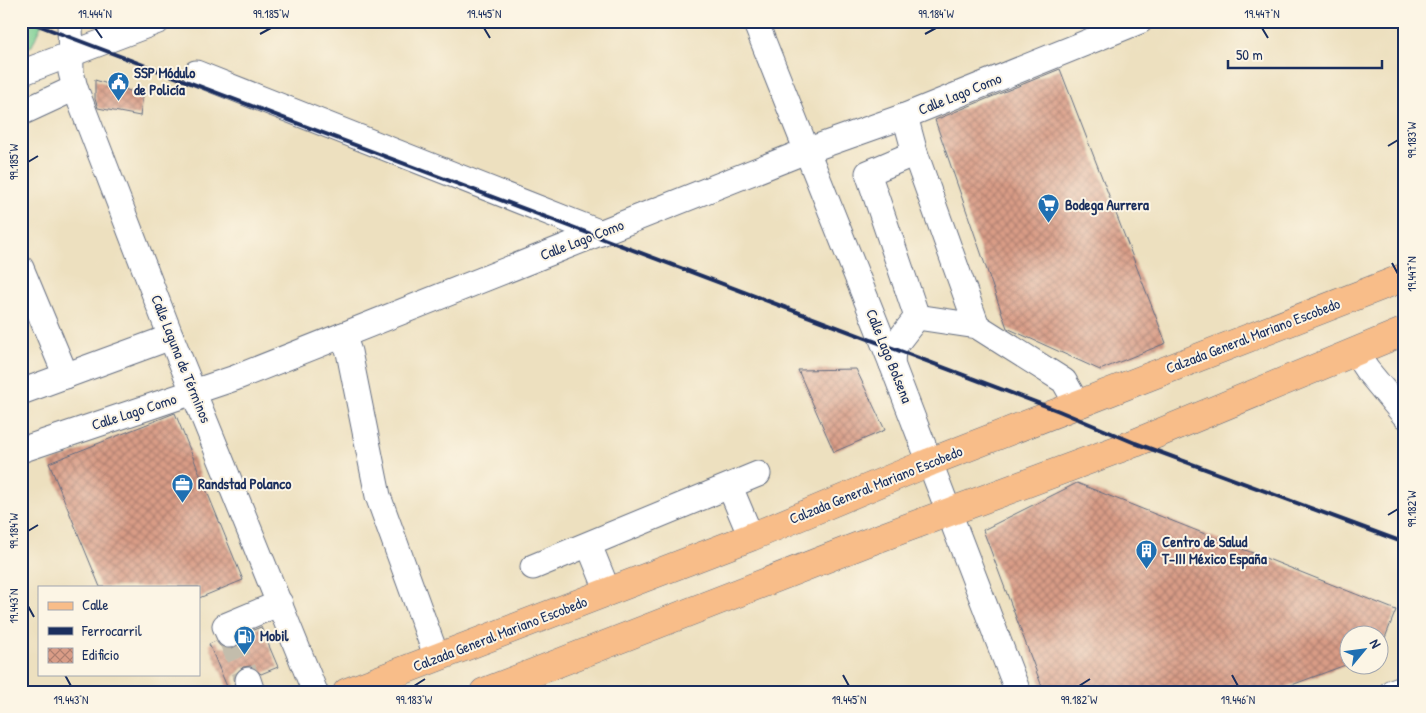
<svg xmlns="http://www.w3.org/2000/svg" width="1426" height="713" font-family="'Patrick Hand',sans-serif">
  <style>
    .park { fill: #79cd91; stroke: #4a7e78 }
    .building { fill: url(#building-cross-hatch) }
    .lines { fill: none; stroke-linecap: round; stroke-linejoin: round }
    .minor-tunnel { stroke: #c3bdac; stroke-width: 25; stroke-dasharray: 25 12; stroke-linecap: butt }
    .minor-casing { stroke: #646d80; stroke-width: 27 }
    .major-casing { stroke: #646d80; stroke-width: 29 }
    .minor { stroke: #fff; stroke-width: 25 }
    .major { stroke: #f8bd89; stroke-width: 28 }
    .rail { stroke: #1b2f5e; stroke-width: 4 }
    .ticks { fill: none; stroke: #1b2f5e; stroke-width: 2 }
    .labels { text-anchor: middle; stroke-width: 4; stroke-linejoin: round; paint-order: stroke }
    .poi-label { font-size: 15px; font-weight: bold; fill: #1b2f5e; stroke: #fcf5e5; text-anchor: start }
    .street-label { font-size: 15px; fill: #1b2f5e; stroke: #fcf5e5 }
    .neatline { fill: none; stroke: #1b2f5e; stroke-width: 2 }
    .ticks-label { font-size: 12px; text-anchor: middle; fill: #1b2f5e }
  </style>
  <defs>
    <pattern id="building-cross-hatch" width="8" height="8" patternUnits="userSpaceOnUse" patternTransform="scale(1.25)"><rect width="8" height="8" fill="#d99c86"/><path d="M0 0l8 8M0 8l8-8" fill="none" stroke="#af8071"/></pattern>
  </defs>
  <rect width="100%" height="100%" fill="#fcf5e5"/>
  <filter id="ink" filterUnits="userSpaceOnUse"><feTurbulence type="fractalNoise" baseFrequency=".02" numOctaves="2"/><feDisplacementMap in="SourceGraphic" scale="10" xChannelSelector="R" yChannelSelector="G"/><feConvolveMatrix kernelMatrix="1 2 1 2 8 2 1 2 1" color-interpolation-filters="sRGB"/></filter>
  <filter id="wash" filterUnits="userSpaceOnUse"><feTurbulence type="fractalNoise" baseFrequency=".0096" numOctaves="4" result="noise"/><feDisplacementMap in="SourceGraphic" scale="20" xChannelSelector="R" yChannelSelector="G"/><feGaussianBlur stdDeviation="1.12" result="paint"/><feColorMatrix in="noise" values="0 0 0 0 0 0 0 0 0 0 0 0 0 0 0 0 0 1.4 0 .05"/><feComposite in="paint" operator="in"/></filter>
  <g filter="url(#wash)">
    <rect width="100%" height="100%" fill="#ede0bf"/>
    <path class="park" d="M21 21H43L32 46 24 49 21 44Z"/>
    <g id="blocks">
      <g class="building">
        <path d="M1060 69 1166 343 1100 370 1007 328 935 120Z"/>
        <path d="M95 80 143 95 140 116 98 108 95 99Z"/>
        <path d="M856 369 885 430 834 452 798 370Z"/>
        <path d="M175 413 243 580 199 598V587H100L49 463Z"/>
        <path d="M1077 483 1396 610 1379 653 1378 636H1348V664L1273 692H1044L983 530Z"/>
        <path d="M261 627 278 667 261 674 251 666 243 667 234 677 235 686 228 689 209 644 216 641 221 647 234 648 241 643 243 634Z"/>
      </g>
    </g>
  </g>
  <g filter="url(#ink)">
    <use href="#blocks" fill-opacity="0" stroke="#646d80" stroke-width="1"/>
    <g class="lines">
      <path class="minor-tunnel" d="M229 635 248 680"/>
      <defs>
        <g id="minor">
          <path d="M70 21 71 72 75 88 171 337 315 692"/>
          <path d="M755 21 892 364 1018 692"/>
          <path d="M21 73 158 21"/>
          <path d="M196 73 601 233"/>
          <path d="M21 113 75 88"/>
          <path d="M905 116 915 153 977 326"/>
          <path d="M915 153 868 173 917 317 977 326 1064 381 1077 404"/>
          <path d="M21 268 66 376"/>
          <path d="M343 335 349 352 378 496 437 658"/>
          <path d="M1355 352 1367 370 1405 416"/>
          <path d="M892 364 893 348 917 317"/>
          <path d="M21 392 171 337"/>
          <path d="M21 450 235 378 806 151 905 116 1140 21"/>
          <path d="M730 487 751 537"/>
          <path d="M589 545 608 592"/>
          <path d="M533 567 758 474"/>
          <path d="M229 635 225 626 280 603"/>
          <path d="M248 680 252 692"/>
          <path d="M1392 692 1405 687"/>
        </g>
        <g id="major">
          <path d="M347 692 751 537 930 462 1405 277"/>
          <path d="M484 692 866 543 1135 443 1405 331"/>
        </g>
      </defs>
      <use href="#minor" class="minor-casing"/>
      <use href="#major" class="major-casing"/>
      <use href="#minor" class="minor"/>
      <use href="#major" class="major"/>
      <path class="rail" d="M27 21 1059 411 1135 443 1405 543"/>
    </g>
  </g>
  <path class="ticks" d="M95 28 102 38M484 28 490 38M1262 28 1268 38M260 34 271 28M925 34 936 28M1388 146 1398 140M28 162 38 156M1392 263 1398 274M1388 515 1398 509M28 531 38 525M28 606 34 617M65 675 71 686M843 675 849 686M1232 675 1238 686M414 686 425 679M1079 686 1090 679"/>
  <defs>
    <symbol id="civic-pin" viewBox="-11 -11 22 30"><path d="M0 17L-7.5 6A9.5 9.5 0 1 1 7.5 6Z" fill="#1f6fb2" stroke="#fcf5e5"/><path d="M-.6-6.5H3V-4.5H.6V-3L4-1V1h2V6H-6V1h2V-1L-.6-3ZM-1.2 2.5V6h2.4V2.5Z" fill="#fff"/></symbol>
    <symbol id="supermarket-pin" viewBox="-11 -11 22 30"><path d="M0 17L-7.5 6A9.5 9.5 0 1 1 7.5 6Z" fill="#1f6fb2" stroke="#fcf5e5"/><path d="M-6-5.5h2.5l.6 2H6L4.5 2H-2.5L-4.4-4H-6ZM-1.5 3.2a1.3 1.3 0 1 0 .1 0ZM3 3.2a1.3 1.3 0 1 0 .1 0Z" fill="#fff"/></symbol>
    <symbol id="office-pin" viewBox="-11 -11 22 30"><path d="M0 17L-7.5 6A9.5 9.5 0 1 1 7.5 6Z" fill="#1f6fb2" stroke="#fcf5e5"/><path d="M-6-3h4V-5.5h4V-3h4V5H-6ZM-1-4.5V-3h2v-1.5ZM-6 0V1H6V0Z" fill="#fff"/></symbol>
    <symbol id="building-pin" viewBox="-11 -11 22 30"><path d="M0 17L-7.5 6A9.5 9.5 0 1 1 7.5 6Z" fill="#1f6fb2" stroke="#fcf5e5"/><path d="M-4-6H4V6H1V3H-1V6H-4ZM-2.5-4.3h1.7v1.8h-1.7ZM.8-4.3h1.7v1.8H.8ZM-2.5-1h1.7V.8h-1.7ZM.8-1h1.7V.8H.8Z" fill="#fff"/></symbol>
    <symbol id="fuel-pin" viewBox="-11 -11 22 30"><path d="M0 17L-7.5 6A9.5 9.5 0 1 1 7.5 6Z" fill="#1f6fb2" stroke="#fcf5e5"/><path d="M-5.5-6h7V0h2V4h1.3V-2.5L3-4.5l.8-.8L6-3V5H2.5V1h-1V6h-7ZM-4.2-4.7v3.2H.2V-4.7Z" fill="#fff"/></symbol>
  </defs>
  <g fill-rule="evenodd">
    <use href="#civic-pin" x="106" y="70" width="25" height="34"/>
    <use href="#supermarket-pin" x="1036" y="192" width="25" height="34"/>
    <use href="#office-pin" x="170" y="472" width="25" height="34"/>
    <use href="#building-pin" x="1134" y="538" width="25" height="34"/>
    <use href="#fuel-pin" x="232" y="624" width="25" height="34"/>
  </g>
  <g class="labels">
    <g class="poi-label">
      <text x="134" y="78">SSP Módulo<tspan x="134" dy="17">de Policía</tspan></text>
      <text x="1065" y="210">Bodega Aurrera</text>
      <text x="198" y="489">Randstad Polanco</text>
      <text x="1162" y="547">Centro de Salud<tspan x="1162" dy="17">T-III México España</tspan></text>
      <text x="260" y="641">Mobil</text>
    </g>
    <g class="street-label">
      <text transform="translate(960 94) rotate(-22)" y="5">Calle Lago Como</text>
      <text transform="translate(582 240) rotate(-21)" y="5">Calle Lago Como</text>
      <text transform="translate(1253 336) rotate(-21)" y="5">Calzada General Mariano Escobedo</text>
      <text transform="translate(889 356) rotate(68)" y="5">Calle Lago Bolsena</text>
      <text transform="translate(181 359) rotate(68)" y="5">Calle Laguna de Términos</text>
      <text transform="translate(134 412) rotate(-18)" y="5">Calle Lago Como</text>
      <text transform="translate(876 485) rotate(-22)" y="5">Calzada General Mariano Escobedo</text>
      <text transform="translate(500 634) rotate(-21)" y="5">Calzada General Mariano Escobedo</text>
    </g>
  </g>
  <rect width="1426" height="713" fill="none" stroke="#fcf5e5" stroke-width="55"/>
  <rect x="38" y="586" width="162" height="90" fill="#fcf5e5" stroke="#a2a6af"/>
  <rect x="48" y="602" width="25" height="8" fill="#f8bd89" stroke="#a2a6af"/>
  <text x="82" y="610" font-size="15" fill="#1b2f5e">Calle</text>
  <rect x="48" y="627" width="25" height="8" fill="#1b2f5e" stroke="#a2a6af"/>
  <text x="82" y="636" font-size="15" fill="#1b2f5e">Ferrocarril</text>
  <rect x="48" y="648" width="25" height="15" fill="url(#building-cross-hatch)" stroke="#a2a6af"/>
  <text x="82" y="660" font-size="15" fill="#1b2f5e">Edificio</text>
  <g transform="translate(1364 650) rotate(61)"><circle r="24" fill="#fcf5e5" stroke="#a2a6af"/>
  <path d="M0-4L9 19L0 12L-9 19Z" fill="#1f6fb2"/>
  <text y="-8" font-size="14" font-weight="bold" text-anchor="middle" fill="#1b2f5e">N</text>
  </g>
  <path d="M1228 60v8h154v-8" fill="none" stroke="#1b2f5e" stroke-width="2.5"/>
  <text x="1236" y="60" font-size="15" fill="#1b2f5e" stroke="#fcf5e5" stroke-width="4" paint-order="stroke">50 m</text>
  <rect x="28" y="28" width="1370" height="658" class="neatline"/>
  <g class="ticks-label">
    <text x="95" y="18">19.444°N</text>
    <text x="271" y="18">99.185°W</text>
    <text x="484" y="18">19.445°N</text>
    <text x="936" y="18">99.184°W</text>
    <text x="1262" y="18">19.447°N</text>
    <text transform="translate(1412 140) rotate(-90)" y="4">99.183°W</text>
    <text transform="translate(14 162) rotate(-90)" y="4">99.185°W</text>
    <text transform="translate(1412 274) rotate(-90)" y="4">19.447°N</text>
    <text transform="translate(1412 509) rotate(-90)" y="4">99.182°W</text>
    <text transform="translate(14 531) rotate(-90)" y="4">99.184°W</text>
    <text transform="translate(14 606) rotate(-90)" y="4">19.443°N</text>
    <text x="71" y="704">19.443°N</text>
    <text x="414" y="704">99.183°W</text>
    <text x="849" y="704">19.445°N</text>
    <text x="1079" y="704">99.182°W</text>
    <text x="1238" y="704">19.446°N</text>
  </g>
</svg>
